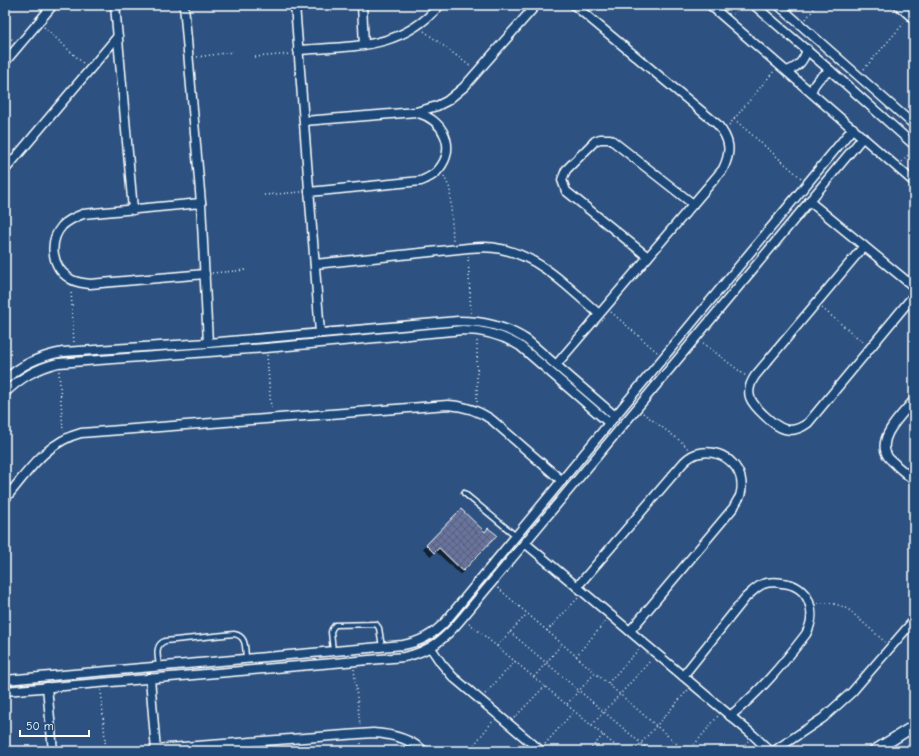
<svg xmlns="http://www.w3.org/2000/svg" width="919" height="756" font-family="'Comic Neue',sans-serif">
  <style>
    .building { fill: url(#building-cross-hatch); stroke: #fff; filter: url(#shadow) }
    .lines { fill: none; stroke-linecap: round; stroke-linejoin: round }
    .service-casing { stroke: #fff; stroke-width: 7 }
    .minor-casing { stroke: #fff; stroke-width: 11 }
    .tertiary-casing { stroke: #fff; stroke-width: 13 }
    .path { stroke: #fff; stroke-width: 1.5; stroke-dasharray: 1 3; stroke-linecap: butt }
    .service { stroke: #1f4a7a; stroke-width: 4 }
    .minor { stroke: #1f4a7a; stroke-width: 8 }
    .tertiary { stroke: #1f4a7a; stroke-width: 10 }
  </style>
  <defs>
    <pattern id="building-cross-hatch" width="8" height="8" patternUnits="userSpaceOnUse"><rect width="8" height="8" fill="#67739f"/><path d="M0 0l8 8M0 8l8-8" fill="none" stroke="#585e71"/></pattern>
    <filter id="shadow"><feDropShadow dx="-3" dy="3" stdDeviation="0" flood-color="#0009"/></filter>
  </defs>
  <rect width="100%" height="100%" fill="#2d5281"/>
  <filter id="ink" filterUnits="userSpaceOnUse"><feTurbulence type="fractalNoise" baseFrequency=".025" numOctaves="2"/><feDisplacementMap in="SourceGraphic" scale="8" xChannelSelector="R" yChannelSelector="G"/><feConvolveMatrix kernelMatrix="1 2 1 2 8 2 1 2 1" color-interpolation-filters="sRGB"/></filter>
  <g filter="url(#ink)">
    <path class="building" d="M461 509 485 532 488 528 497 535 463 571 439 548 434 553 426 545Z"/>
    <g class="lines">
      <defs>
        <g id="service">
          <path d="M464 493 516 536"/>
          <path d="M333 651 331 632 332 629 335 625 376 624 379 628 382 647"/>
          <path d="M159 666C158 657 154 645 165 641L234 634C247 636 245 648 246 659"/>
        </g>
        <g id="minor">
          <path d="M115 5 133 210"/>
          <path d="M184 5 201 203 208 343"/>
          <path d="M295 5 320 333"/>
          <path d="M362 5 364 45"/>
          <path d="M710 5 914 182"/>
          <path d="M754 5 831 71 914 145"/>
          <path d="M778 5 914 125"/>
          <path d="M898 5 914 19"/>
          <path d="M298 50C353 46 401 50 440 5"/>
          <path d="M5 62 53 5"/>
          <path d="M787 71C798 67 804 61 807 49"/>
          <path d="M811 92C815 81 821 75 831 71"/>
          <path d="M304 121 416 112 437 106 447 101 464 87 536 5"/>
          <path d="M5 170 118 36"/>
          <path d="M309 192 421 181C428 178 435 175 439 169 457 147 443 120 418 113"/>
          <path d="M809 201 914 287"/>
          <path d="M201 203 83 214C75 217 68 220 62 226 48 242 52 267 69 278 75 283 83 283 90 284L205 274"/>
          <path d="M864 246 755 376C743 394 751 403 765 416 779 429 790 436 808 423L914 295"/>
          <path d="M648 257 566 191 562 180 566 170 595 141 600 139H610L693 204"/>
          <path d="M315 264 468 248C479 247 490 246 501 249 541 257 570 289 599 314"/>
          <path d="M556 365 723 169C732 151 730 139 717 124L574 5"/>
          <path d="M5 380C21 364 41 356 63 352L208 343 458 321C484 321 505 326 527 340L615 416"/>
          <path d="M5 393C21 377 37 368 58 363L266 348 463 330C485 330 502 335 520 346L609 423"/>
          <path d="M914 400C903 414 875 438 888 457 890 460 895 463 897 466 903 471 908 476 914 480"/>
          <path d="M5 499C27 473 46 442 81 433L448 405C465 406 478 410 492 420L562 481"/>
          <path d="M525 543 753 735 770 751"/>
          <path d="M577 587 684 462C688 458 693 454 700 453 725 448 748 471 740 496 738 500 735 504 734 507L630 631"/>
          <path d="M431 648 441 663 453 677 541 751"/>
          <path d="M683 676 746 597C751 593 756 587 763 584 769 582 776 582 782 583 809 585 818 612 806 634 783 664 760 692 730 716"/>
          <path d="M150 678 156 751"/>
          <path d="M5 680 403 645C420 642 433 635 445 622L853 128"/>
          <path d="M47 687 53 751"/>
          <path d="M5 691 404 657C431 651 445 639 463 617L863 137"/>
          <path d="M155 749 373 733C392 734 409 738 424 751"/>
          <path d="M774 751 823 718 852 692 914 620"/>
        </g>
        <g id="tertiary">
          <path d="M874 751 914 726"/>
          <path d="M910 751 914 748"/>
        </g>
      </defs>
      <use href="#service" class="service-casing"/>
      <use href="#minor" class="minor-casing"/>
      <use href="#tertiary" class="tertiary-casing"/>
      <g class="path">
        <path d="M733 14 741 5"/>
        <path d="M806 19 817 5"/>
        <path d="M44 27 84 64"/>
        <path d="M424 31 470 66"/>
        <path d="M5 34 13 40"/>
        <path d="M197 57 233 52"/>
        <path d="M255 57 291 54"/>
        <path d="M864 69 905 22"/>
        <path d="M734 119 801 178"/>
        <path d="M729 125 774 71"/>
        <path d="M902 162 910 153"/>
        <path d="M444 176 450 189 453 241"/>
        <path d="M264 195 301 192"/>
        <path d="M468 256 471 314"/>
        <path d="M212 273 247 270"/>
        <path d="M71 289 74 344"/>
        <path d="M822 308 864 343"/>
        <path d="M611 312 657 352"/>
        <path d="M703 343 746 376"/>
        <path d="M267 355 271 409"/>
        <path d="M59 371 63 431"/>
        <path d="M477 402V340"/>
        <path d="M643 413 683 443 688 449"/>
        <path d="M498 588 685 751"/>
        <path d="M818 603C829 602 839 604 849 610L885 642"/>
        <path d="M469 623 622 751"/>
        <path d="M547 631 578 598"/>
        <path d="M510 632 650 751"/>
        <path d="M497 646 527 614"/>
        <path d="M576 656 606 621"/>
        <path d="M354 669 360 725"/>
        <path d="M534 677 562 644"/>
        <path d="M608 683 639 649"/>
        <path d="M101 690 106 751"/>
        <path d="M485 694 515 661"/>
        <path d="M567 704 595 673"/>
        <path d="M514 718 545 686"/>
        <path d="M592 725 651 660"/>
        <path d="M361 743V751"/>
        <path d="M545 744 574 711"/>
        <path d="M469 751 493 721"/>
        <path d="M589 751 603 735"/>
        <path d="M634 751 688 690"/>
        <path d="M689 751 718 716"/>
        <path d="M740 751 748 741"/>
      </g>
      <use href="#service" class="service"/>
      <use href="#minor" class="minor"/>
      <use href="#tertiary" class="tertiary"/>
    </g>
  </g>
  <rect width="919" height="756" fill="none" stroke="#1f4a7a" stroke-width="20"/>
  <rect x="10" y="10" width="899" height="736" fill="none" stroke="#fff" stroke-width="1.5" filter="url(#ink)"/>
  <path d="M20 730v6h69v-6" fill="none" stroke="#ffffff" stroke-width="2"/>
  <text x="26" y="730" font-size="12" fill="#ffffff" stroke="#1f4a7a" stroke-width="3" paint-order="stroke">50 m</text>
</svg>
